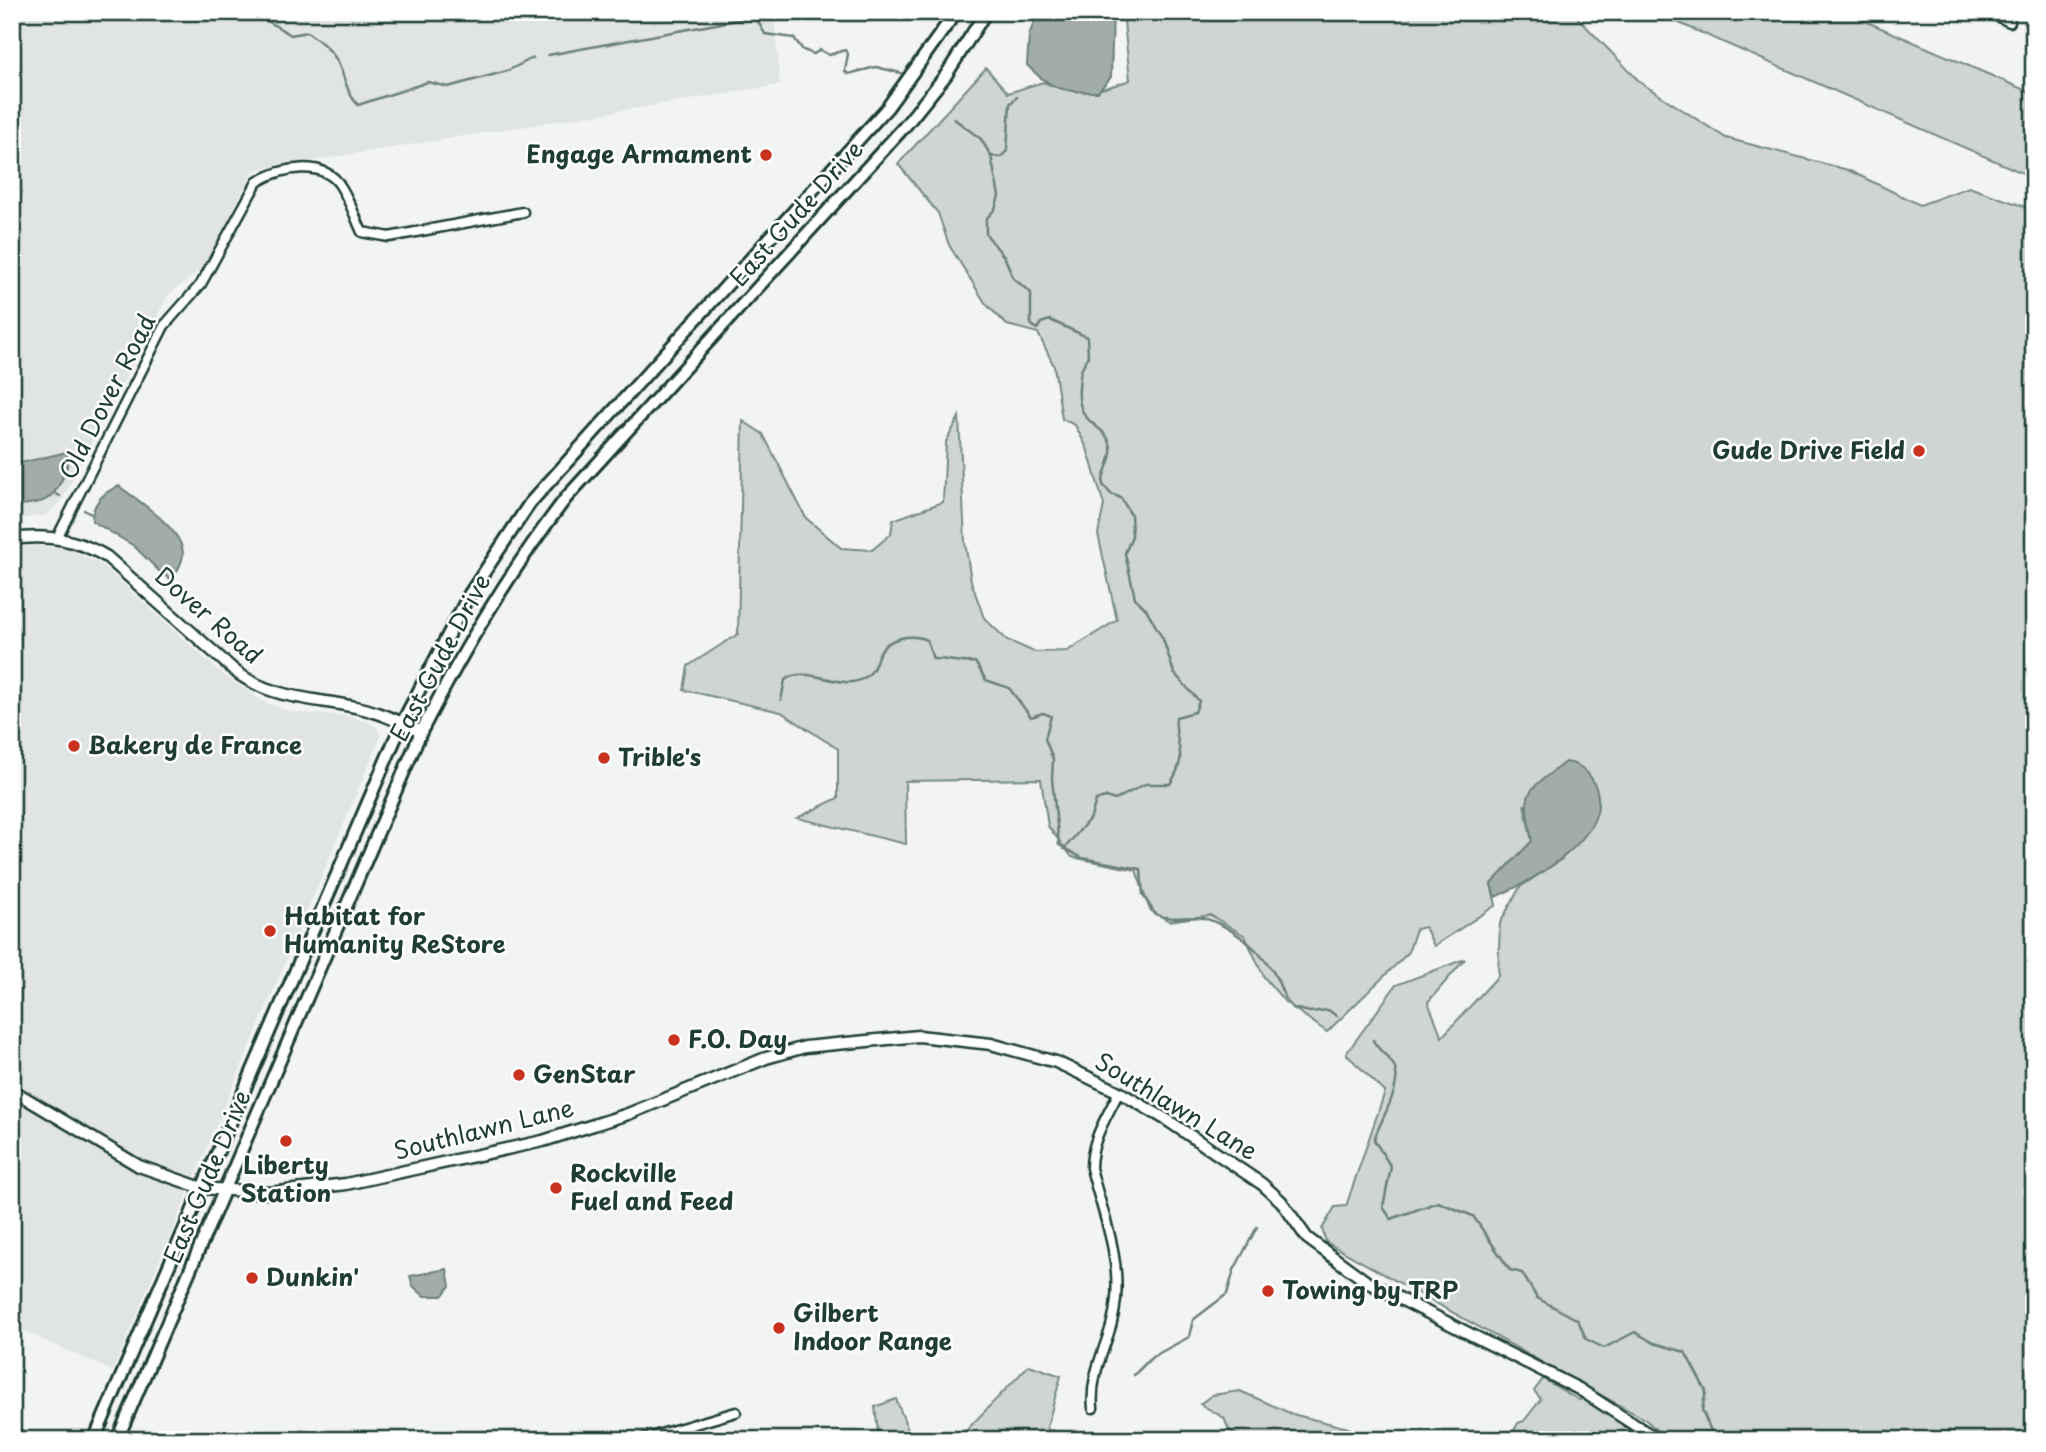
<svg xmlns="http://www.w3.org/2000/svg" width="2046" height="1452" font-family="'Playpen Sans',sans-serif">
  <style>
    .built { fill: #e0e4e3 }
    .green { fill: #ced5d3; stroke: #768984; stroke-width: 2 }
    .water { fill: #a1adaa; stroke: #6d807b; stroke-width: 2 }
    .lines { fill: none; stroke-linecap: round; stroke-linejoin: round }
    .stream { stroke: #6d807b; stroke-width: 2.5 }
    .minor-casing { stroke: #1f3d34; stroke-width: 13 }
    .tertiary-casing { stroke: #1f3d34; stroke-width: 15 }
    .secondary-casing { stroke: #1f3d34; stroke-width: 16 }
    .minor { stroke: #fff; stroke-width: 8 }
    .tertiary { stroke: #fff; stroke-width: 10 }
    .secondary { stroke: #fff; stroke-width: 10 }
    .poi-dot { fill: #c8321e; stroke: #fff; stroke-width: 2.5 }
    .labels { text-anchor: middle; stroke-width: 5; stroke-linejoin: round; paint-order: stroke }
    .poi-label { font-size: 24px; font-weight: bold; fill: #1f3d34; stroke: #fff; text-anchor: start }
    .street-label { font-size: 24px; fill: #1f3d34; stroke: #fff }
  </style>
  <rect width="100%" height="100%" fill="#f2f3f3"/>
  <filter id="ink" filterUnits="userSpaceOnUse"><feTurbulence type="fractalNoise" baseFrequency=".0143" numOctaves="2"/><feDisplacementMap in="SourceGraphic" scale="14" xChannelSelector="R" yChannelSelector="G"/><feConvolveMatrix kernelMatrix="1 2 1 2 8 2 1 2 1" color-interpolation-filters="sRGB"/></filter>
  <g filter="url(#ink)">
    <g class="built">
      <path d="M12 12H774L780 85 254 170 202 269 168 295 62 500 46 515 12 520Z"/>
      <path d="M31 545 69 549 102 565 222 674 264 702 291 712 345 716 368 722 377 727 380 738 113 1371 12 1326V548Z"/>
    </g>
    <g class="green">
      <path d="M1123 12H1572L1641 83 1726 138 1848 170 1920 205 1969 187 2034 210V1440H1667L1646 1420 1326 1242 1322 1229 1335 1207 1346 1206 1385 1092 1346 1054 1396 985 1465 959 1428 1002 1442 1037 1498 976 1500 923 1520 887 1562 859 1524 804 1532 841 1491 884 1496 905 1434 946 1425 927 1416 929 1408 953 1327 1032 1285 1002 1264 977 1245 936 1210 915 1169 921 1150 910 1136 870 1072 857 1048 826 1041 779 905 781 906 844 797 818 838 798V749L781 712 684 690 688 666 738 634 743 421 763 434 806 518 841 548 872 550 891 534 893 520 943 502 946 442 959 417 965 542 971 581 984 618 1007 640 1034 652 1067 651 1117 620 1098 534 1104 505 1087 448 1075 425 1062 419 1054 366 1038 333 1007 325 986 304 949 245 938 213 898 164 986 68 1008 93 1043 82C1078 97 1094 93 1130 80Z"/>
      <path d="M1654 12H1844L2034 94V178Z"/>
      <path d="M1029 1365 1061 1376 1047 1427 1054 1440H957Z"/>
      <path d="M1543 1379 1579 1400 1588 1397 1652 1440H1509L1518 1423 1524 1421 1541 1399 1534 1391Z"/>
      <path d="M1240 1391 1292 1414 1348 1428 1376 1440H1246L1229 1430 1224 1418 1200 1404 1212 1395Z"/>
      <path d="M896 1399 912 1440H879L875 1407Z"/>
    </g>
    <g class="water">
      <path d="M1038 12H1113L1111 77 1098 92C1064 92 1051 90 1027 65L1029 35Z"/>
      <path d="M67 452C69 463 67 468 62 479 51 505 38 503 12 506V465Z"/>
      <path d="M119 486C138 501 183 529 183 554 183 563 176 573 172 580L160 572 134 546 92 521C92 503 104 492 119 486Z"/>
      <path d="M1565 762C1578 763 1588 771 1594 783 1618 834 1533 881 1495 897L1491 884 1532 841C1522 789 1524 794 1565 762Z"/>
      <path d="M447 1269 450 1286 442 1296H424L413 1286 410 1276Z"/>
    </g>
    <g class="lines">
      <g class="stream">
        <path d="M252 12 291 35 307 32C318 40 329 47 336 59 345 75 345 91 358 105L428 82 448 87 507 71 533 58"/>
        <path d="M753 12 765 34 794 38 803 50 814 54 820 50 829 55 845 50 848 54 845 71 848 74 876 67 901 73"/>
        <path d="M548 55 754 17"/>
        <path d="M953 118 981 139 991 156 999 196 995 209 986 219V234L1005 258 1013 278 1031 293V324L1037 329 1041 323 1050 320 1087 337 1088 357C1080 368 1080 375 1079 388 1076 428 1107 422 1111 448 1113 461 1101 473 1103 485L1111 494 1121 498 1131 515 1132 536 1125 553 1135 598 1146 609 1163 639 1174 673 1199 701 1195 712 1176 717C1173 749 1191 751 1170 784H1145L1115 800 1106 797 1096 800 1091 817 1064 849"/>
        <path d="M991 156 1001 157 1007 151 1010 104 1017 97"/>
        <path d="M56 494 60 496"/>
        <path d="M84 510 91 514"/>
        <path d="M781 700 785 680C807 664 841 691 862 679 875 672 874 665 879 654 887 636 913 634 927 640L933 659C948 658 960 664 975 662L986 680 1009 688 1031 717 1043 713 1051 716 1045 739 1053 759 1052 779 1059 845 1082 858 1141 869 1143 895 1155 914C1173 923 1194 912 1213 921 1239 932 1265 954 1277 979 1282 990 1284 1000 1293 1008L1310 1012 1328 1010 1337 1016"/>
        <path d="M1373 1040C1378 1051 1389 1056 1394 1066 1404 1085 1380 1120 1374 1140L1391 1167 1383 1207 1391 1219 1438 1202 1473 1216 1510 1270 1522 1273 1537 1298 1578 1320 1586 1339 1604 1348 1635 1332 1654 1343 1685 1352 1706 1391 1702 1410 1715 1440"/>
        <path d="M1134 1375 1152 1357 1189 1337 1193 1320 1227 1294 1234 1270 1257 1227"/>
        <path d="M1034 1440 1041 1439 1053 1430"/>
      </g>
      <defs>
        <g id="minor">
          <path d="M1987 12 2010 22"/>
          <path d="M57 538 164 326 201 284 257 182C280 168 324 158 341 187 350 201 355 217 362 232L389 237 523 212"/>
          <path d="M1093 1408C1089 1367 1113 1340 1116 1299 1120 1252 1102 1212 1091 1168 1091 1140 1107 1116 1119 1092"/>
          <path d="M12 1432 19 1435"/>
          <path d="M640 1440 736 1412"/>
        </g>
        <g id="tertiary">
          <path d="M12 539C47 534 77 539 107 557L235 671C272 700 316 698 360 708 382 713 401 722 421 732"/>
          <path d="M12 1090 139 1166 202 1188 270 1193 346 1184 543 1141 628 1114 766 1058 805 1047 919 1036 991 1044 1056 1062 1119 1092 1167 1120 1262 1184 1281 1201 1307 1238 1367 1282 1579 1389 1658 1440"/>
        </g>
        <g id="secondary">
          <path d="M94 1440 402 723 469 595 530 503 887 108 956 12"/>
          <path d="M117 1440 421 732C464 649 509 572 566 498L905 126 946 75 986 12"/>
        </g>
      </defs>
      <use href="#minor" class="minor-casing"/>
      <use href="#tertiary" class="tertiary-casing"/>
      <use href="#secondary" class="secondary-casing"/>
      <use href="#minor" class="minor"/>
      <use href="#tertiary" class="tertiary"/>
      <use href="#secondary" class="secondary"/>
    </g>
  </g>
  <g class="poi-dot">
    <circle cx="766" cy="155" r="7"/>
    <circle cx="1919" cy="451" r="7"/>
    <circle cx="74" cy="746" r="7"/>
    <circle cx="604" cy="758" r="7"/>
    <circle cx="270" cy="931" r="7"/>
    <circle cx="674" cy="1040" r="7"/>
    <circle cx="519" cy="1075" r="7"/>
    <circle cx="286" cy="1141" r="7"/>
    <circle cx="556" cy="1188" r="7"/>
    <circle cx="252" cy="1278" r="7"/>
    <circle cx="1268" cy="1291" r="7"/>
    <circle cx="779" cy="1328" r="7"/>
  </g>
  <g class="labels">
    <g class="poi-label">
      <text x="752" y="163" text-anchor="end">Engage Armament</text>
      <text x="1905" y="459" text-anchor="end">Gude Drive Field</text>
      <text x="88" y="754">Bakery de France</text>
      <text x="618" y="766">Trible's</text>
      <text x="284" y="925">Habitat for<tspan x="284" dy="28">Humanity ReStore</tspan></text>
      <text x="688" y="1048">F.O. Day</text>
      <text x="533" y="1083">GenStar</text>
      <text x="286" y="1174" text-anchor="middle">Liberty<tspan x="286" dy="28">Station</tspan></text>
      <text x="570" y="1182">Rockville<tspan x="570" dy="28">Fuel and Feed</tspan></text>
      <text x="266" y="1286">Dunkin'</text>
      <text x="1282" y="1299">Towing by TRP</text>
      <text x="793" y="1322">Gilbert<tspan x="793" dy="28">Indoor Range</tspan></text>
    </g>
    <g class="street-label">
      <text transform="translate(797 214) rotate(-48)" y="8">East Gude Drive</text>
      <text transform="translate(108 397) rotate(-63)" y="8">Old Dover Road</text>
      <text transform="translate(208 616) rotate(41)" y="8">Dover Road</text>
      <text transform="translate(441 658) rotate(-62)" y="8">East Gude Drive</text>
      <text transform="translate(1176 1107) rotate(31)" y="8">Southlawn Lane</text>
      <text transform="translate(484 1130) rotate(-14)" y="8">Southlawn Lane</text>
      <text transform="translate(208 1177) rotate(-67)" y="8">East Gude Drive</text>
    </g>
  </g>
  <rect width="2046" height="1452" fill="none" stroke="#fff" stroke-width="42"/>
  <rect x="21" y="21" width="2004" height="1410" fill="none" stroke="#1f3d34" stroke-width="2.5" filter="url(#ink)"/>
</svg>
